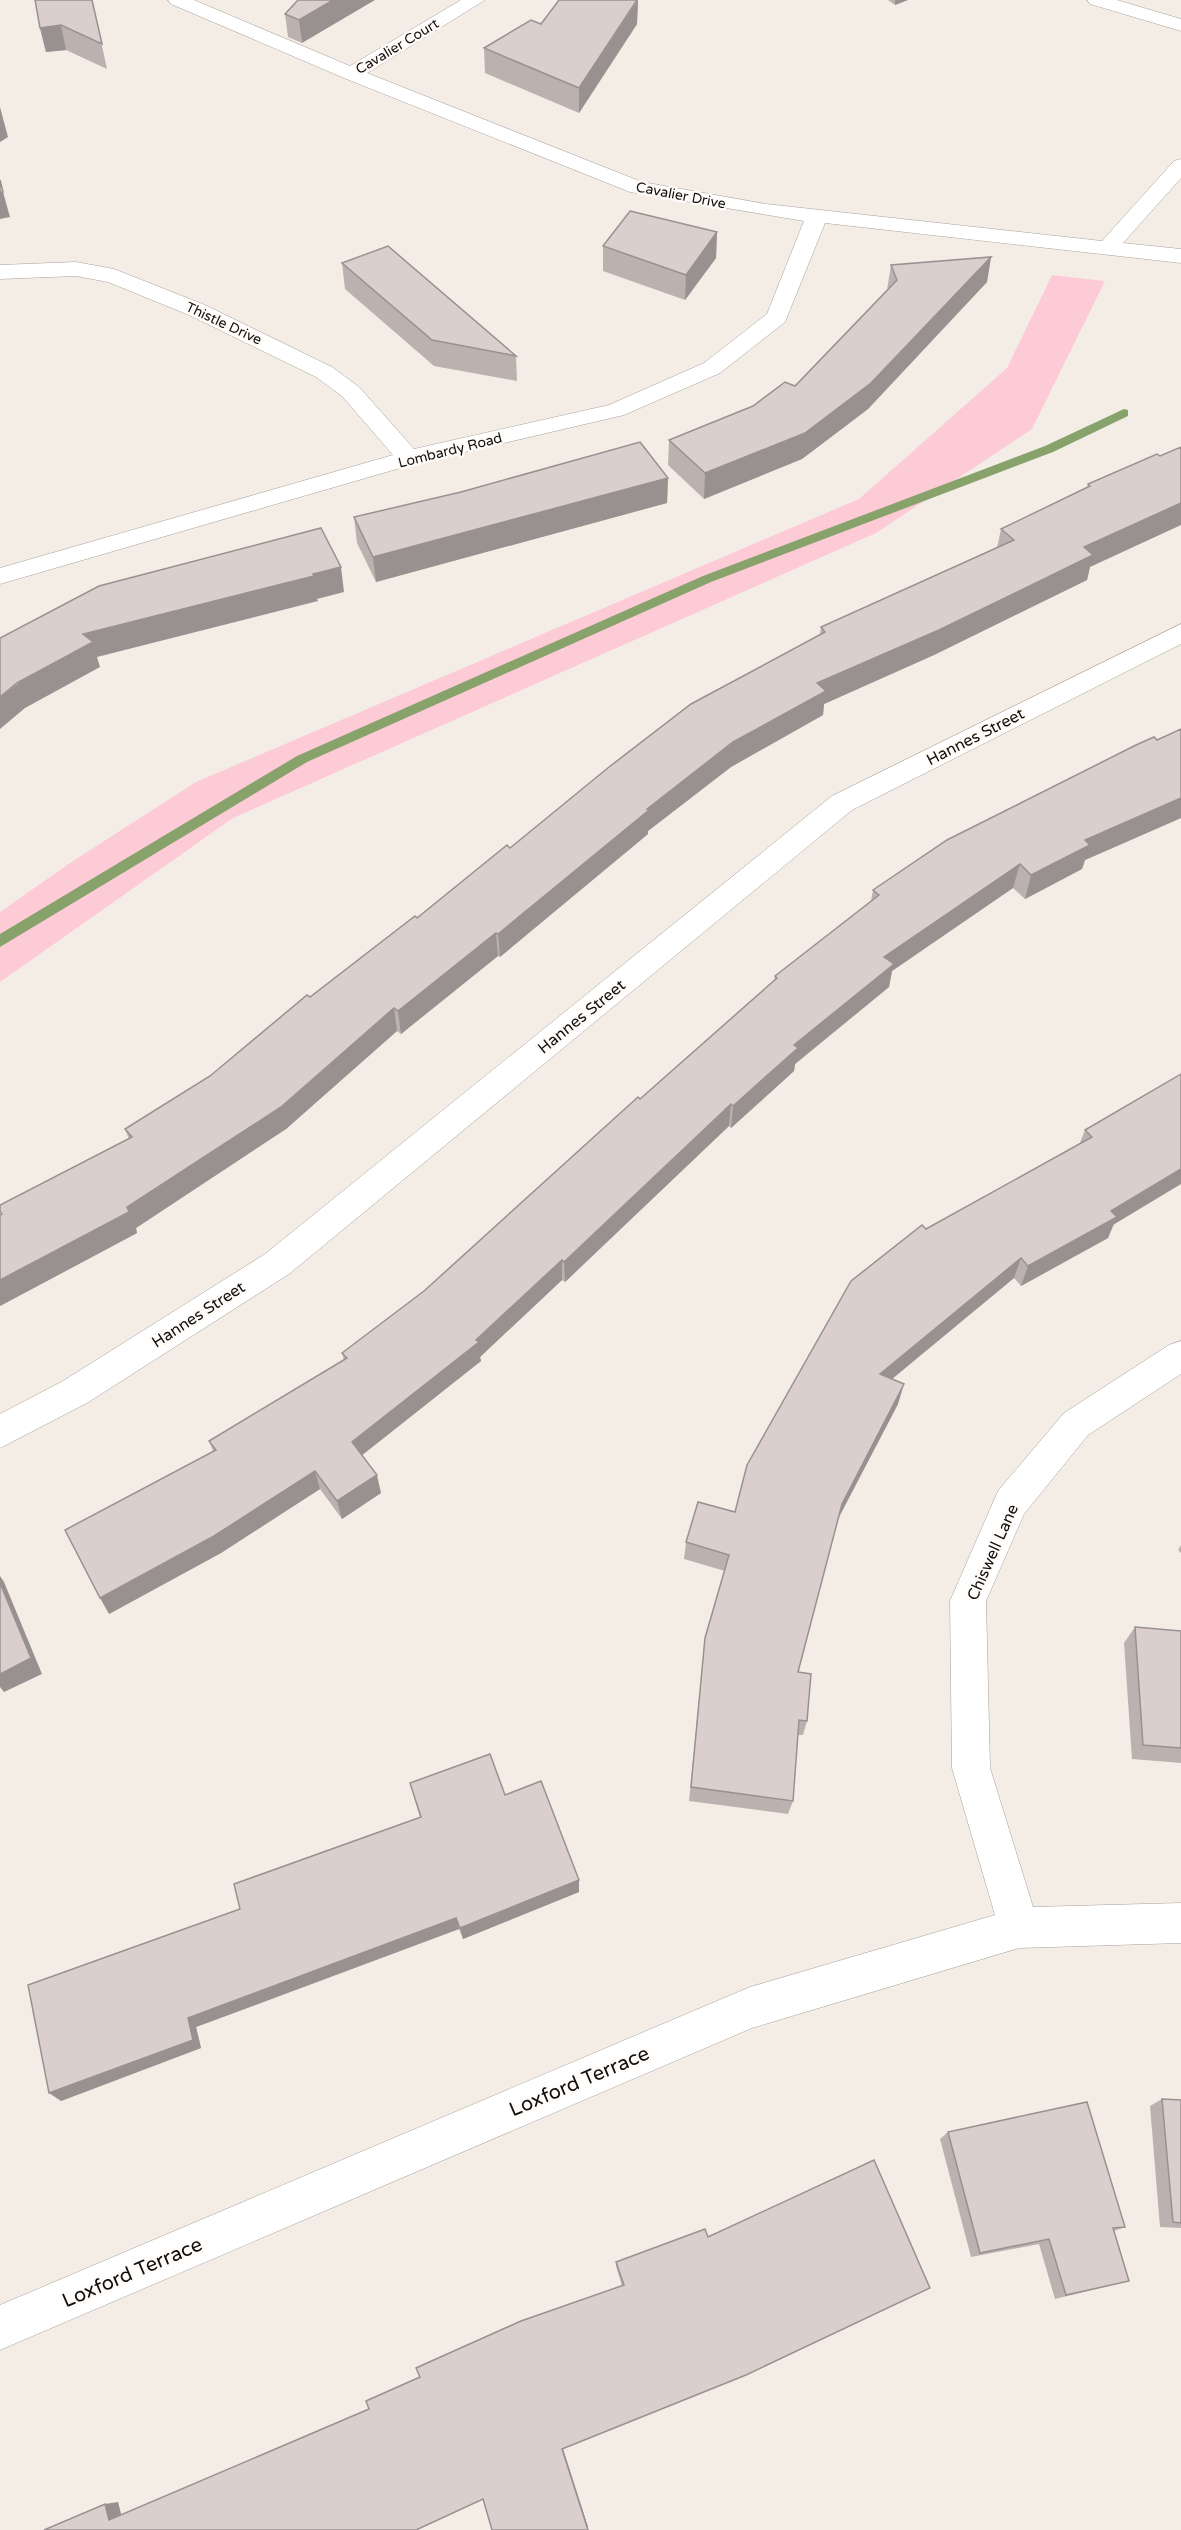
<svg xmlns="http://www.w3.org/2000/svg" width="1181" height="2530" font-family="'Varela Round',sans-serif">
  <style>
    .green { fill: #fdcbd6 }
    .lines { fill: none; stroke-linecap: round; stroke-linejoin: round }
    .stream { fill: #87a26a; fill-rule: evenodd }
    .street-casing { stroke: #a8a19b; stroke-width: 1 }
    .street { fill: #fff; fill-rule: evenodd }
    .wall { fill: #bbb2b0 }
    .shaded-wall { fill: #999190 }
    .building { fill: #dacfcd; stroke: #999190; stroke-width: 1.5 }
    .labels { text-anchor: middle; stroke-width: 5; stroke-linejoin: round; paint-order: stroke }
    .far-street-label { font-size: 14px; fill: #110f0d; stroke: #fefbf8 }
    .street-label { font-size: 16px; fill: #110f0d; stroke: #fefbf8 }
    .near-street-label { font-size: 20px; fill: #110f0d; stroke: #fefbf8 }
  </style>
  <rect width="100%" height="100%" fill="#f4ede6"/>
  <path class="green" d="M1052 275 1105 281 1032 429 876 533 233 818 0 982V912L73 861 196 782 859 499 1007 368Z"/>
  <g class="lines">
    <path class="stream" d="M1124 409 1128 410V416L1053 452 711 582 307 762 0 947V934L297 756 703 576 1045 446Z"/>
    <defs>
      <g id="street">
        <path d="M168 0H194L350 66 461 0H485L367 73 642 182 766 204 1102 241 1174 161 1181 159V178L1123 243 1181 249V263L825 223 785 322 720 373 624 415 414 464 0 584V568L393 455 343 397 316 377 189 315 108 282 76 276 0 279V265L76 262 114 269 205 305 332 367 359 387 414 449 609 405 704 363 767 314 804 221 630 192 344 78 171 4Z"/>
        <path d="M1087 0H1117L1181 19V31L1090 4Z"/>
        <path d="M1181 624V644L852 810 289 1274 87 1403 0 1448V1414L63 1381 265 1254 832 796Z"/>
        <path d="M1181 1341V1374L1088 1435 1024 1514 986 1601 990 1768 1033 1907 1181 1903V1943L1019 1948 752 2028 0 2350V2305L750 1987 995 1915 952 1768 950 1601 998 1491 1064 1413 1169 1345Z"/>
      </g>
    </defs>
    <use href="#street" class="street-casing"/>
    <use href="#street" class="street"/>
  </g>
  <g class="wall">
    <path d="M92 0 107 69 66 50 46 52 40 28Z"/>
    <path d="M298 0 302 43 288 37 285 14Z"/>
    <path d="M638 0 637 24 579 113 485 73 484 48 541 24Z"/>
    <path d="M888 0H908L895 5Z"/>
    <path d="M717 232 716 258 685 300 603 271V246Z"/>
    <path d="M991 257 987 282 868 409 802 459 704 499 668 465 669 440 753 406 795 386 887 290 891 265Z"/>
    <path d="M342 263 516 356 517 381 434 366 345 289Z"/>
    <path d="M1157 454 1090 567 1087 580 934 655 824 704 823 715 731 767 648 831V834L500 957 498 956 401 1034 397 1031 286 1129 136 1228 137 1233 0 1306V1215L1 1214 0 1205 129 1139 125 1129 210 1076 310 997 510 848 820 635 821 627 997 548 1001 529 1087 487 1088 484Z"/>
    <path d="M668 478 667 503 376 582 357 543 354 517Z"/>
    <path d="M1181 729V818L1085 860 1082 869 1025 899 1013 888 892 971 889 987 795 1064 794 1071 731 1128 729 1126 565 1282 562 1280 480 1357 481 1361 362 1455 381 1493 342 1519 320 1489 221 1553 109 1614 213 1451 209 1441 344 1360 342 1353 424 1291 640 1099 774 981 775 976 871 901 873 890 1157 740Z"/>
    <path d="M1181 1074 1108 1238 1021 1286 1014 1278 892 1379 898 1404 837 1520 798 1672 807 1721 803 1735H797L793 1801 788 1814 689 1801 705 1638 725 1571 684 1559 686 1542 735 1512 926 1229 1079 1145 1085 1130Z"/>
    <path d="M1181 1545V1553L1178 1550Z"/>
    <path d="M1135 1627 1181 1631V1763L1132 1759 1124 1643Z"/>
    <path d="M410 1783 505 1795 579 1880V1892L463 1939 459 1929 196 2027 201 2048 61 2101 240 1909 420 1817Z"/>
    <path d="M1162 2099 1181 2100V2228L1160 2227 1150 2106Z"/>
    <path d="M948 2132 1125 2227 1114 2231 1129 2281 1055 2299 1039 2244 971 2257 940 2139Z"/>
    <path d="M705 2229 563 2449 588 2527V2530L483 2499 44 2530 118 2502 121 2515 369 2409 622 2286 616 2266V2262Z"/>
  </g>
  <g class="shaded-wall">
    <path d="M333 0H375L302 43 299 20Z"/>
    <path d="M638 0 637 24 579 113V88Z"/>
    <path d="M895 0H908L895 5Z"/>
    <path d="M61 25 66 50 46 52 40 28Z"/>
    <path d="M0 107 8 137 0 142Z"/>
    <path d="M0 192H3L10 217 0 219Z"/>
    <path d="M717 232 716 258 685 300 686 275Z"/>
    <path d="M991 257 987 282 868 409 802 459 704 499 705 473Z"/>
    <path d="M668 478 667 503 376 582 373 557Z"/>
    <path d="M1181 503V525L1090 567 1087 580 934 655 824 704 823 715 731 767 648 831V834L500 957 498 934 647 809 733 742 817 683 1084 547Z"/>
    <path d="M341 567 344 592 317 599 318 601 97 657 100 667 25 708 0 729V697L83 634Z"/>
    <path d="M1181 798V818L1085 860 1082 869 1025 899 1031 875 1085 840Z"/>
    <path d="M1020 864 1013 888 892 971 889 987 795 1064 794 1071 731 1128 733 1106 884 957Z"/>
    <path d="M496 933 498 956 401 1034 398 1011Z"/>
    <path d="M394 1008 397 1031 286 1129 136 1228 137 1233 0 1306V1280L127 1207Z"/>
    <path d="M731 1104 729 1126 565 1282 564 1262Z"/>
    <path d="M1181 1169V1184L1113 1225 1108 1238 1021 1286 1028 1266 1111 1211Z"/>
    <path d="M1021 1258 1014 1278 875 1393 880 1374Z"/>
    <path d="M562 1260V1280L480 1357 481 1361 356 1460 352 1442 476 1340Z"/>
    <path d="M904 1384 898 1404 837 1521 842 1504Z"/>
    <path d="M315 1471 320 1489 221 1553 109 1614 100 1598Z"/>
    <path d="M377 1475 381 1493 342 1519 337 1501Z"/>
    <path d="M0 1576 4 1582 42 1674 4 1692 0 1687Z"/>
    <path d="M579 1880V1892L463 1939 460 1928Z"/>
    <path d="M456 1918 459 1929 196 2027 201 2048 61 2101 49 2093 188 2018Z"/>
    <path d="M562 2449H563L588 2527V2530Z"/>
    <path d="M118 2502 122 2518 109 2520 105 2504Z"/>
  </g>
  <g class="building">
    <path d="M35 0H92L102 44 61 25 40 28Z"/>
    <path d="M298 0H333L299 20 285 14Z"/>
    <path d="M559 0H637L579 88 484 48 531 20 541 24Z"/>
    <path d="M0 180 3 192H0Z"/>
    <path d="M630 211 717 232 686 275 603 246Z"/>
    <path d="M388 246 516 356 432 340 342 263Z"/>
    <path d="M991 257 871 383 805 433 705 473 669 440 753 406 785 382 795 386 897 280 891 265Z"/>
    <path d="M640 442 668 478 373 557 354 517 461 492Z"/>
    <path d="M1181 447V503L1084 547 1093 555 939 630 817 683 826 691 733 742 647 809 649 810 498 934 496 933 398 1011 394 1008 281 1107 127 1207 129 1212 0 1280V1215L2 1214 0 1211V1205L132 1137 125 1129 210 1076 307 995 310 997 415 916 417 918 507 845 510 848 609 767 691 704 825 632 821 627 1014 540 1001 529 1090 486 1088 484 1157 454 1160 456Z"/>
    <path d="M321 528 341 567 313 574 314 576 83 634 93 642 17 683 0 697V638L99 586Z"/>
    <path d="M1181 729V798L1085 840 1090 845 1031 875 1020 864 884 957 894 964 794 1045 798 1048 733 1106 731 1104 564 1262 562 1260 476 1340 479 1342 352 1442 377 1475 337 1501 315 1471 214 1536 100 1598 65 1530 216 1450 209 1441 347 1358 342 1353 424 1291 638 1097 640 1099 777 978 775 976 879 895 873 890 947 840 1136 745 1154 737 1157 740Z"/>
    <path d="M1181 1074V1169L1111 1211 1117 1217 1028 1266 1021 1258 880 1374 904 1384 842 1504 798 1672 811 1674 807 1721 799 1720 793 1801 691 1787 705 1638 729 1555 686 1542 698 1502 735 1512 747 1465 851 1281 922 1225 926 1229 1092 1137 1085 1130Z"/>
    <path d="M0 1583 31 1658 0 1674Z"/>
    <path d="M1135 1627 1181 1631V1748L1143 1745Z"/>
    <path d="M490 1754 505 1795 541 1781 579 1880 460 1928 456 1918 188 2018 193 2040 49 2093 28 1985 240 1909 234 1884 421 1817 410 1783Z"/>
    <path d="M1162 2099 1181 2100V2223L1173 2222Z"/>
    <path d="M1087 2102 1125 2227 1113 2228 1129 2281 1066 2295 1049 2239 980 2253 948 2132Z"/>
    <path d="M874 2160 930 2288 746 2375 562 2449 588 2530H492L483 2499 416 2530H44L105 2504 109 2520 369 2409 366 2401 420 2377 416 2368 521 2321 624 2285 616 2262 705 2229 708 2237Z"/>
  </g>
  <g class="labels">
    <g class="far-street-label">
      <text transform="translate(397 46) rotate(-31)" y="5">Cavalier Court</text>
      <text transform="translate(681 195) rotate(11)" y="5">Cavalier Drive</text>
      <text transform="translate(224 323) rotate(25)" y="5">Thistle Drive</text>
      <text transform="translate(450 450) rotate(-14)" y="5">Lombardy Road</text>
    </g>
    <g class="street-label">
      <text transform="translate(975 736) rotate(-27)" y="6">Hannes Street</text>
      <text transform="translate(581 1016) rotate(-39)" y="6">Hannes Street</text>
      <text transform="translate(198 1314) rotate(-33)" y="6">Hannes Street</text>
      <text transform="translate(992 1552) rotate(-66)" y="6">Chiswell Lane</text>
    </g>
    <g class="near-street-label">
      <text transform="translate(579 2081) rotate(-23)" y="7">Loxford Terrace</text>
      <text transform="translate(132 2272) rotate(-23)" y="7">Loxford Terrace</text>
    </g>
  </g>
</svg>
